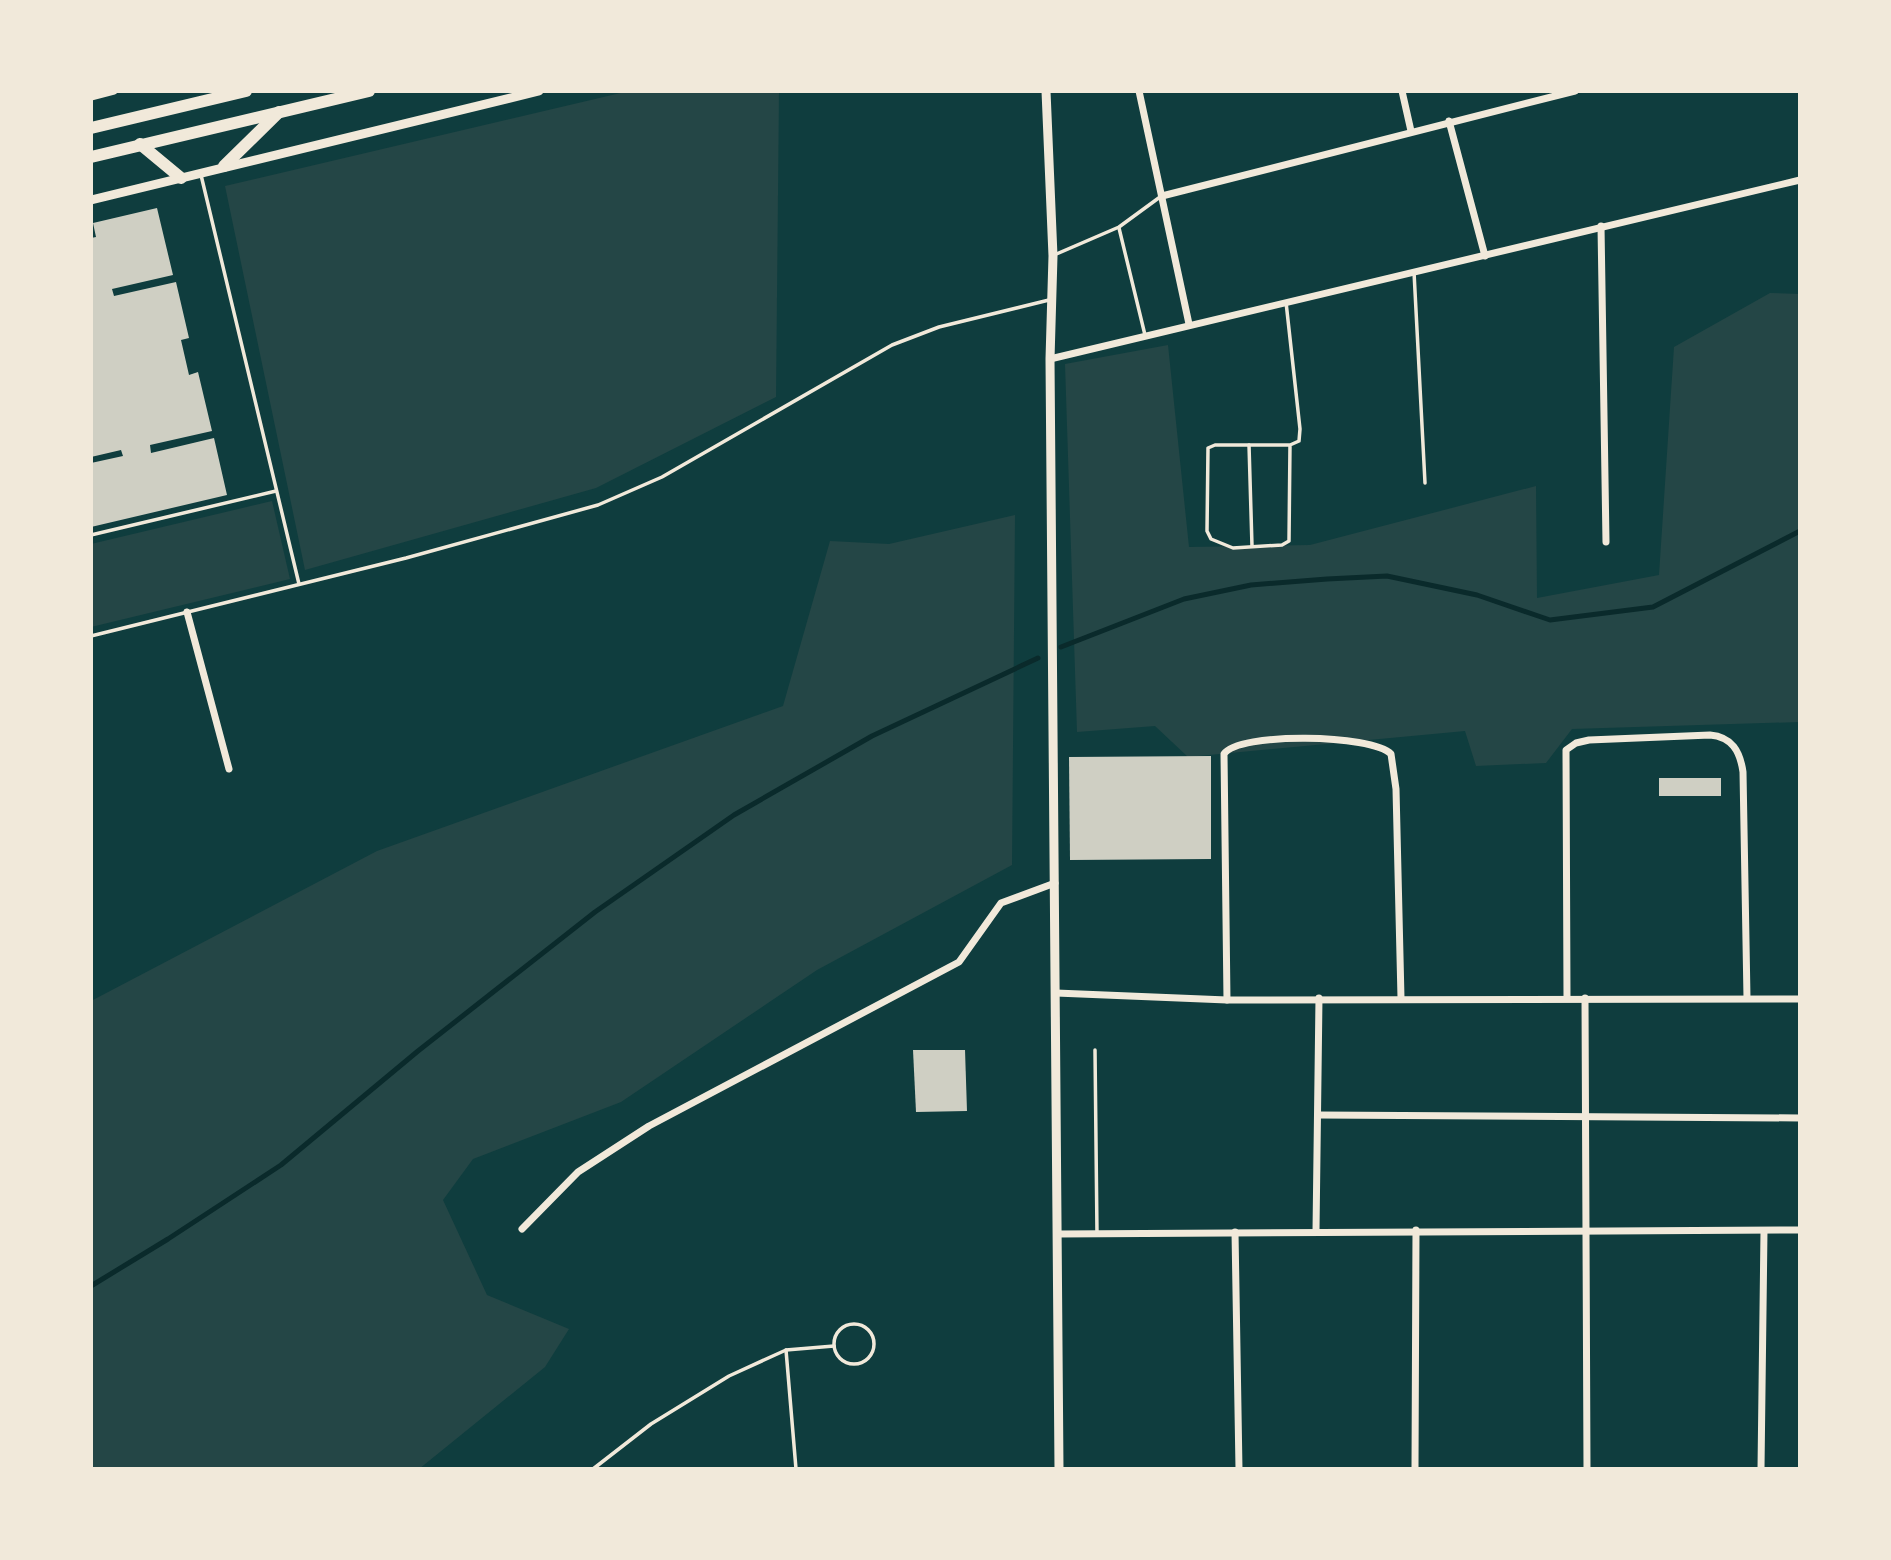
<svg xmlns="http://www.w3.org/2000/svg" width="1891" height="1560" font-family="'PT Sans',sans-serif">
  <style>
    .green { fill: #244646 }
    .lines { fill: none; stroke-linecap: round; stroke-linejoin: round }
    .stream { stroke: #0a2a2b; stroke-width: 5 }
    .building { fill: #cfcfc3 }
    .service { stroke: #f1e9da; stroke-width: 3.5 }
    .minor { stroke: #f1e9da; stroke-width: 7 }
    .tertiary { stroke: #f1e9da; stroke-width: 9 }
    .trunk { stroke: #f1e9da; stroke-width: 12 }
  </style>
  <rect width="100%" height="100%" fill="#0f3d3e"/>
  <g class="green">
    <path d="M629 91H779L776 397 596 488 305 570 225 186Z"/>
    <path d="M1770 293 1800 294V722L1572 729 1546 763 1476 766 1465 731 1188 757 1155 726 1077 732 1065 364 1168 345 1189 547 1310 545 1536 486 1537 598 1659 575 1674 347Z"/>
    <path d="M272 501 290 579 91 627V544Z"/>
    <path d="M1015 515 1012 865 817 970 621 1102 473 1159 443 1200 487 1295 569 1329 545 1367 419 1469H91V1001L377 851 783 706 830 541 889 544Z"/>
  </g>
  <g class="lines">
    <g class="stream">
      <path d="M1061 647 1184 599 1251 585 1327 579 1387 576 1477 595 1550 620 1653 607 1800 531"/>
      <path d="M91 1286 168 1239 281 1165 418 1051 595 912 734 815 872 736 1038 658"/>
    </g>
  </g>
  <g class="building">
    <path d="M157 208 173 275 112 289 114 296 176 282 189 338 181 340 189 375 198 372 212 431 150 445 151 453 214 438 227 495 91 527V463L123 456 121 450 91 457V238L96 237 93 223Z"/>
    <path d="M1211 756V859L1070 860 1069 757Z"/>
    <rect x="1659" y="778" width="62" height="18"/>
    <path d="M913 1050H965L967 1111 916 1112Z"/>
  </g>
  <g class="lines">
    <g class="service">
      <path d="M201 175 299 584"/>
      <path d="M1119 228 1145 335"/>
      <path d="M1054 255 1119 227 1160 197"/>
      <path d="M1414 272 1425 483"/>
      <path d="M1286 302 1300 429 1299 441 1290 445H1215L1208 448 1207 531 1211 539 1233 548 1282 545 1289 541 1290 445"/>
      <path d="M1249 445 1252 546"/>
      <path d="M91 535 276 491"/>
      <path d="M91 636 406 558 598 505 662 477 892 345 939 327 1049 300"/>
      <path d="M1095 1050 1097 1234"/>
      <circle cx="854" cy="1344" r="20"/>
      <path d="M786 1350 796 1469"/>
      <path d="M593 1469 651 1424 729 1376 786 1350 834 1346"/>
    </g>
    <g class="minor">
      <path d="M1139 91 1189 324"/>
      <path d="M1402 91 1411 131"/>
      <path d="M91 97 114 91"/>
      <path d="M1449 121 1485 256"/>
      <path d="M1162 196 1575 91"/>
      <path d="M1601 226 1606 542"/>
      <path d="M1050 359 1800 180"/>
      <path d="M187 612 229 769"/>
      <path d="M1056 993 1227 1000 1800 999"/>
      <path d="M1567 998 1566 750 1576 743 1589 740 1710 735C1732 737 1740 751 1743 772L1747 998"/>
      <path d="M1585 998 1587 1469"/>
      <path d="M1227 1000 1224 754C1238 732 1372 734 1391 754L1396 789 1401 998"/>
      <path d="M1319 1115 1800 1118"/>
      <path d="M522 1229 578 1172 649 1126 959 962 1001 903 1055 883"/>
      <path d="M1316 1231 1319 998"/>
      <path d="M1235 1232 1239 1469"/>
      <path d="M1058 1234 1800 1230"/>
      <path d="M1415 1469 1416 1230"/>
      <path d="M1761 1469 1764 1231"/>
    </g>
    <g class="tertiary">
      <path d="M1046 91 1053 256 1050 359 1059 1469"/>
      <path d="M91 200 539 91"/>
    </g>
    <g class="trunk">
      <path d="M91 128 246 91"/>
      <path d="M140 144 181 178"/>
      <path d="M91 157 369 91"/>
      <path d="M224 166 279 112"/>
    </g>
  </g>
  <rect width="1891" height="1560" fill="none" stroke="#f1e9da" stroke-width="186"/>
</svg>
